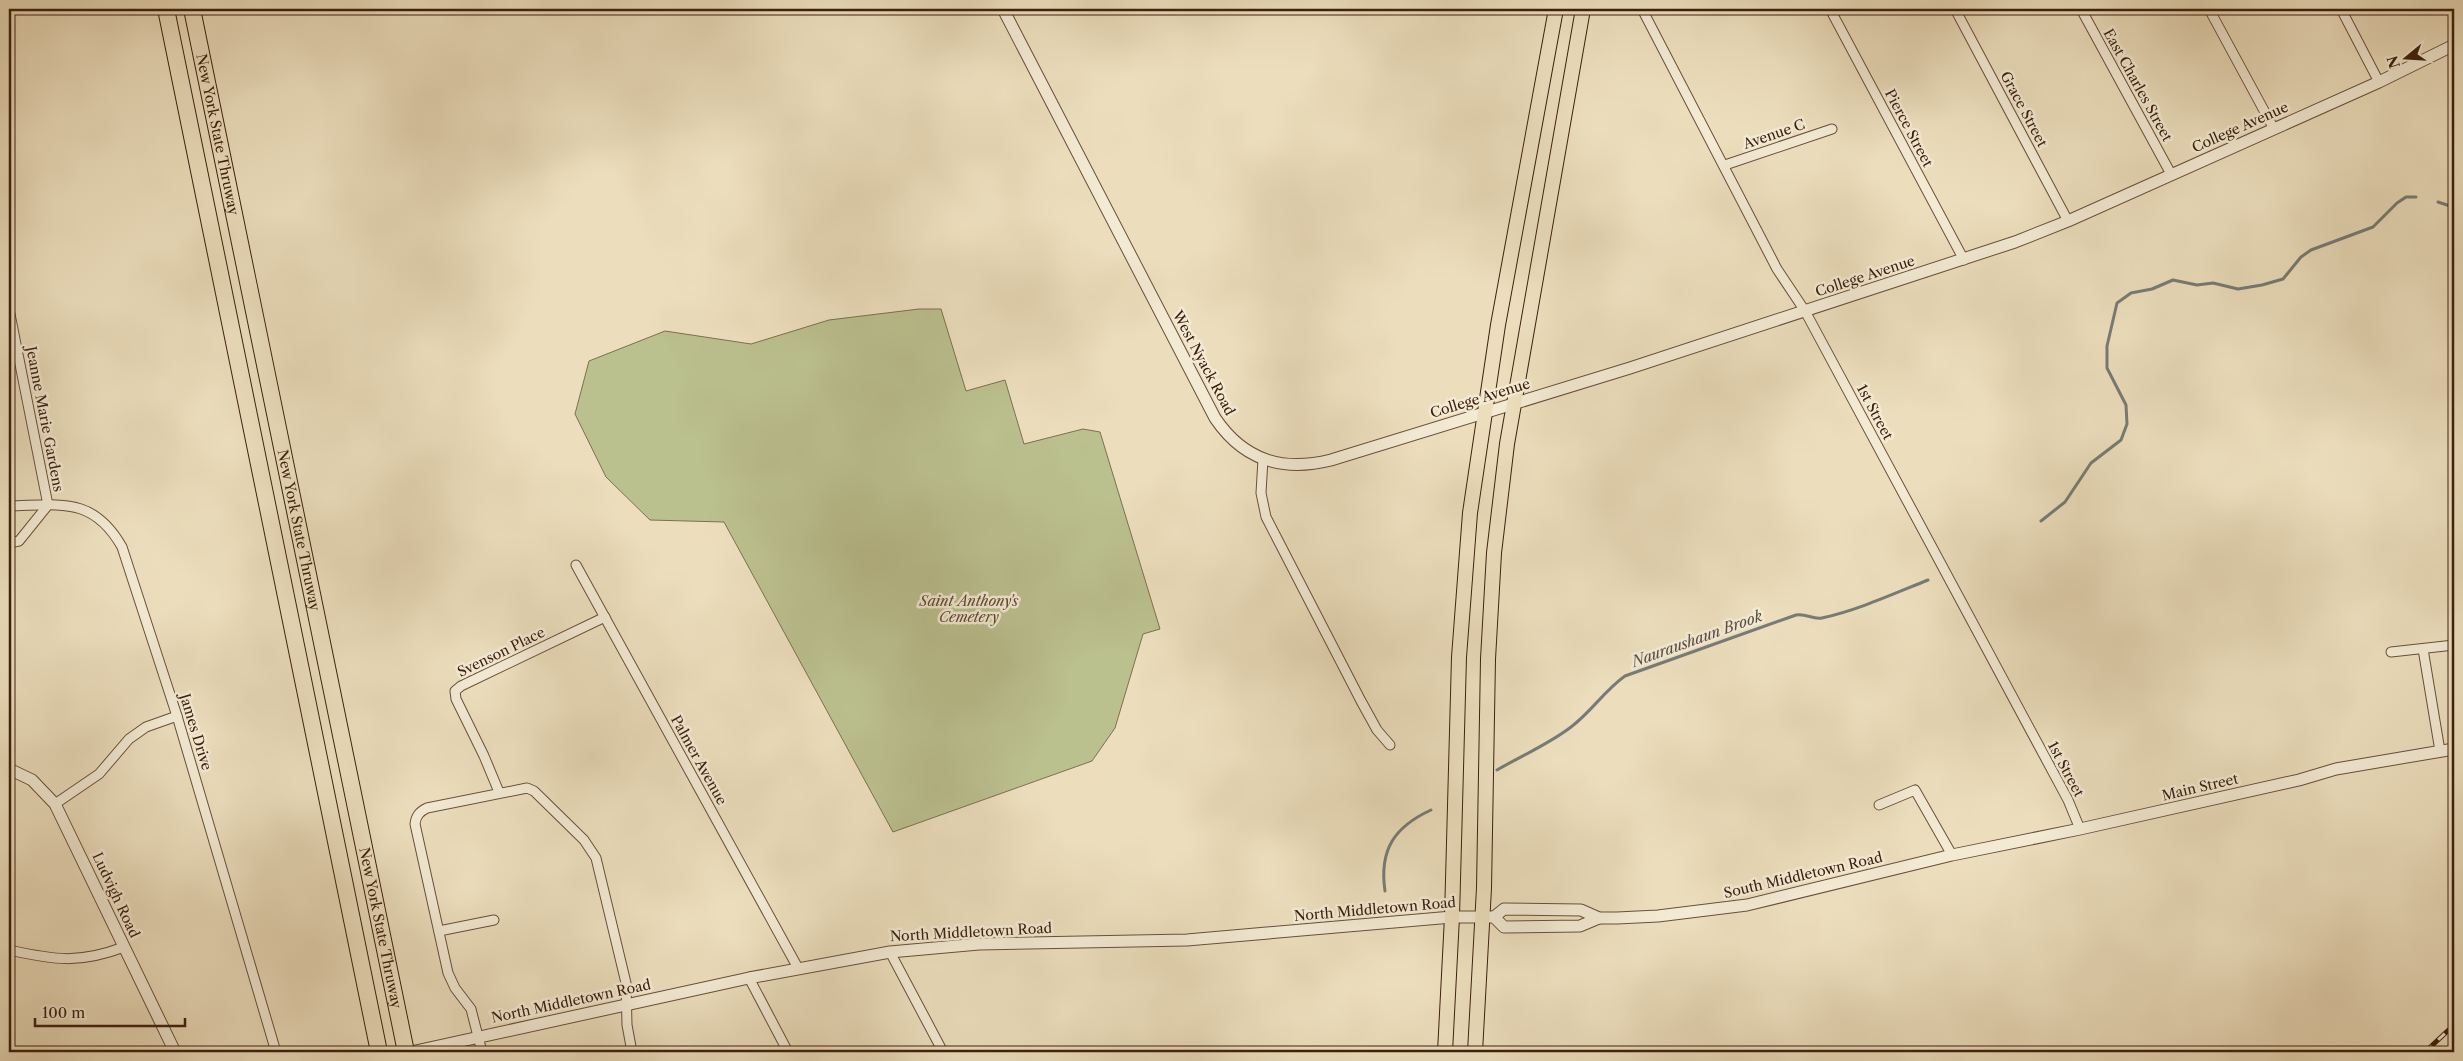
<svg xmlns="http://www.w3.org/2000/svg" width="2463" height="1061" font-family="'Libre Caslon Text',serif">
  <style>
    .green { fill: #bbc08f; stroke: #7c704f }
    .lines { fill: none; stroke-linecap: round; stroke-linejoin: round }
    .stream { stroke: #767c76; stroke-width: 3 }
    .minor-casing { stroke: #68503a; stroke-width: 11 }
    .tertiary-casing { stroke: #68503a; stroke-width: 13 }
    .primary-casing { stroke: #3c200f; stroke-width: 16 }
    .motorway-casing { stroke: #3c200f; stroke-width: 18 }
    .minor { stroke: #f3ead4; stroke-width: 9 }
    .tertiary { stroke: #f3ead4; stroke-width: 11 }
    .primary { stroke: #ecdebd; stroke-width: 14 }
    .motorway { stroke: #ecdebd; stroke-width: 16 }
    .rail-casing { stroke: #3c200f; stroke-width: 5 }
    .rail { stroke: #f3ead4; stroke-width: 3; stroke-dasharray: 9; stroke-linecap: butt }
    .labels { text-anchor: middle; stroke-width: 5; stroke-linejoin: round; paint-order: stroke }
    .street-label { font-size: 14px; fill: #3c200f; stroke: #f3ead4 }
    .park-label { font-size: 14px; font-style: italic; fill: #5c482f; stroke: #f3ead4 }
    .water-label { font-size: 15px; font-style: italic; fill: #594e43; stroke: #f3ead4 }
  </style>
  <rect width="100%" height="100%" fill="#ecdebd"/>
  <filter id="stains"><feTurbulence type="fractalNoise" baseFrequency=".004" numOctaves="4"/><feColorMatrix values="0 0 0 0 .2 0 0 0 0 .09 0 0 0 0 .02 0 0 0 .5 -.17"/></filter>
  <radialGradient id="worn" r=".72"><stop offset=".6" stop-color="#630" stop-opacity="0"/><stop offset="1" stop-color="#630" stop-opacity=".3"/></radialGradient>
  <path class="green" d="M919 309H941L966 391 1005 380 1024 444 1083 429 1100 432 1160 629 1143 634 1115 728 1092 761 893 832 724 522 650 520 606 477 575 414 589 361 665 331 751 344 829 320Z"/>
  <g class="lines">
    <g class="stream">
      <path d="M2438 202 2450 206 2454 210"/>
      <path d="M2041 521 2065 502 2091 463 2121 440 2127 424 2126 405 2107 368V346L2117 303 2131 293 2152 289 2173 280 2197 285 2213 283 2238 289 2262 285 2283 279 2301 257 2311 250 2373 227 2397 203 2406 197H2416"/>
      <path d="M1497 770C1521 756 1549 744 1571 727 1591 712 1605 690 1625 676L1796 615C1806 613 1813 620 1822 618 1858 610 1893 594 1928 580"/>
      <path d="M1385 891C1379 850 1394 827 1431 810"/>
    </g>
    <defs>
      <g id="minor">
        <path d="M1642 9 1777 269 1805 311 2068 800 2080 829"/>
        <path d="M1830 9 1964 260"/>
        <path d="M1955 9 2068 221"/>
        <path d="M2081 9 2171 174"/>
        <path d="M2209 9 2274 129"/>
        <path d="M2341 9 2379 82"/>
        <path d="M1725 165 1832 129"/>
        <path d="M9 309 48 505 19 541 9 543"/>
        <path d="M1263 459 1261 493 1266 517 1361 701 1377 730 1390 745"/>
        <path d="M9 506C60 505 93 496 122 547L177 716 276 1052"/>
        <path d="M576 565 798 968"/>
        <path d="M2423 649 2440 751"/>
        <path d="M2391 652 2454 645"/>
        <path d="M499 792 484 756 456 699 455 691 461 686 605 617"/>
        <path d="M55 804 99 774 129 739 146 727 177 716"/>
        <path d="M1879 805 1915 790 1952 855"/>
        <path d="M439 931 494 920"/>
        <path d="M9 950C55 960 79 964 124 947"/>
        <path d="M890 952 943 1052"/>
        <path d="M749 978 788 1052"/>
        <path d="M482 1052 471 1009 455 988 448 973 415 824C416 816 419 812 427 808L527 788 534 791 584 840 596 858 626 983 627 1025 632 1052"/>
      </g>
      <g id="tertiary">
        <path d="M1003 9 1215 418C1244 461 1283 472 1331 460L1630 368 2015 242 2068 221 2379 82 2454 45"/>
        <path d="M9 769 32 780 55 804 175 1052"/>
        <path d="M1494 917 1504 909 1581 910 1599 918H1617L1658 916 1747 905 1952 855 2080 829 2299 780 2336 769 2454 749"/>
        <path d="M411 1052 749 978 890 952 979 944 1187 940 1452 917H1494L1504 927 1580 926 1599 918"/>
      </g>
      <g id="primary">
        <path d="M1445 1052 1452 917 1459 657 1470 513 1498 325 1556 9"/>
        <path d="M1475 1052 1484 888 1488 659 1494 553 1507 444 1583 9"/>
      </g>
      <g id="motorway">
        <path d="M166 9 379 1052"/>
        <path id="s1" d="M192 9 406 1052"/>
      </g>
    </defs>
    <use href="#minor" class="minor-casing"/>
    <use href="#tertiary" class="tertiary-casing"/>
    <use href="#primary" class="primary-casing"/>
    <use href="#motorway" class="motorway-casing"/>
    <use href="#minor" class="minor"/>
    <use href="#tertiary" class="tertiary"/>
    <use href="#primary" class="primary"/>
    <use href="#motorway" class="motorway"/>
    <defs>
      <path id="rail" d="M2425 1052 2454 1025"/>
    </defs>
    <use href="#rail" class="rail-casing"/>
    <use href="#rail" class="rail"/>
  </g>
  <g class="labels">
    <g class="street-label">
      <text transform="translate(2138 85) rotate(61)" y="5">East Charles Street</text>
      <text transform="translate(2024 109) rotate(62)" y="5">Grace Street</text>
      <text transform="translate(2240 127) rotate(-24)" y="5">College Avenue</text>
      <text transform="translate(1909 128) rotate(62)" y="5">Pierce Street</text>
      <text dy="5" stroke="none"><textPath href="#s1" startOffset="128">New York State Thruway</textPath></text>
      <text transform="translate(1774 134) rotate(-19)" y="5">Avenue C</text>
      <text transform="translate(1865 276) rotate(-18)" y="5">College Avenue</text>
      <text transform="translate(1204 363) rotate(62)" y="5">West Nyack Road</text>
      <text transform="translate(1480 398) rotate(-17)" y="5">College Avenue</text>
      <text transform="translate(1875 412) rotate(62)" y="5">1st Street</text>
      <text transform="translate(45 419) rotate(79)" y="5">Jeanne Marie Gardens</text>
      <text dy="5" stroke="none"><textPath href="#s1" startOffset="532">New York State Thruway</textPath></text>
      <text transform="translate(501 652) rotate(-26)" y="5">Svenson Place</text>
      <text transform="translate(196 732) rotate(73)" y="5">James Drive</text>
      <text transform="translate(699 760) rotate(61)" y="5">Palmer Avenue</text>
      <text transform="translate(2066 769) rotate(62)" y="5">1st Street</text>
      <text transform="translate(2200 787) rotate(-13)" y="5">Main Street</text>
      <text transform="translate(1803 875) rotate(-13)" y="5">South Middletown Road</text>
      <text transform="translate(116 895) rotate(65)" y="5">Ludvigh Road</text>
      <text transform="translate(1375 909) rotate(-5)" y="5">North Middletown Road</text>
      <text dy="5" stroke="none"><textPath href="#s1" startOffset="938">New York State Thruway</textPath></text>
      <text transform="translate(971 932) rotate(-3)" y="5">North Middletown Road</text>
      <text transform="translate(571 1001) rotate(-12)" y="5">North Middletown Road</text>
    </g>
    <g class="park-label">
      <text x="969" y="606">Saint Anthony's<tspan x="969" dy="16">Cemetery</tspan></text>
    </g>
    <g class="water-label">
      <text transform="translate(1697 639) rotate(-20)" y="5">Nauraushaun Brook</text>
    </g>
  </g>
  <rect width="2463" height="1061" fill="none" stroke="#ecdebd" stroke-width="30"/>
  <rect x="10" y="10" width="2443" height="1041" fill="none" stroke="#3c200f" stroke-width="2.5"/>
  <rect x="15" y="15" width="2433" height="1031" fill="none" stroke="#3c200f"/>
  <g transform="translate(2406 58) rotate(252)" stroke="#f3ead4" stroke-width="4" paint-order="stroke">
  <path d="M0-4L9 19L0 12L-9 19Z" fill="#3c200f"/>
  <text y="-8" font-size="14" font-weight="bold" text-anchor="middle" fill="#3c200f">N</text>
  </g>
  <path d="M35 1018v8h150v-8" fill="none" stroke="#3c200f" stroke-width="2.5"/>
  <text x="42" y="1018" font-size="15" fill="#3c200f" stroke="#f3ead4" stroke-width="4" paint-order="stroke">100 m</text>
  <rect width="100%" height="100%" filter="url(#stains)"/>
  <rect width="100%" height="100%" fill="url(#worn)"/>
</svg>
